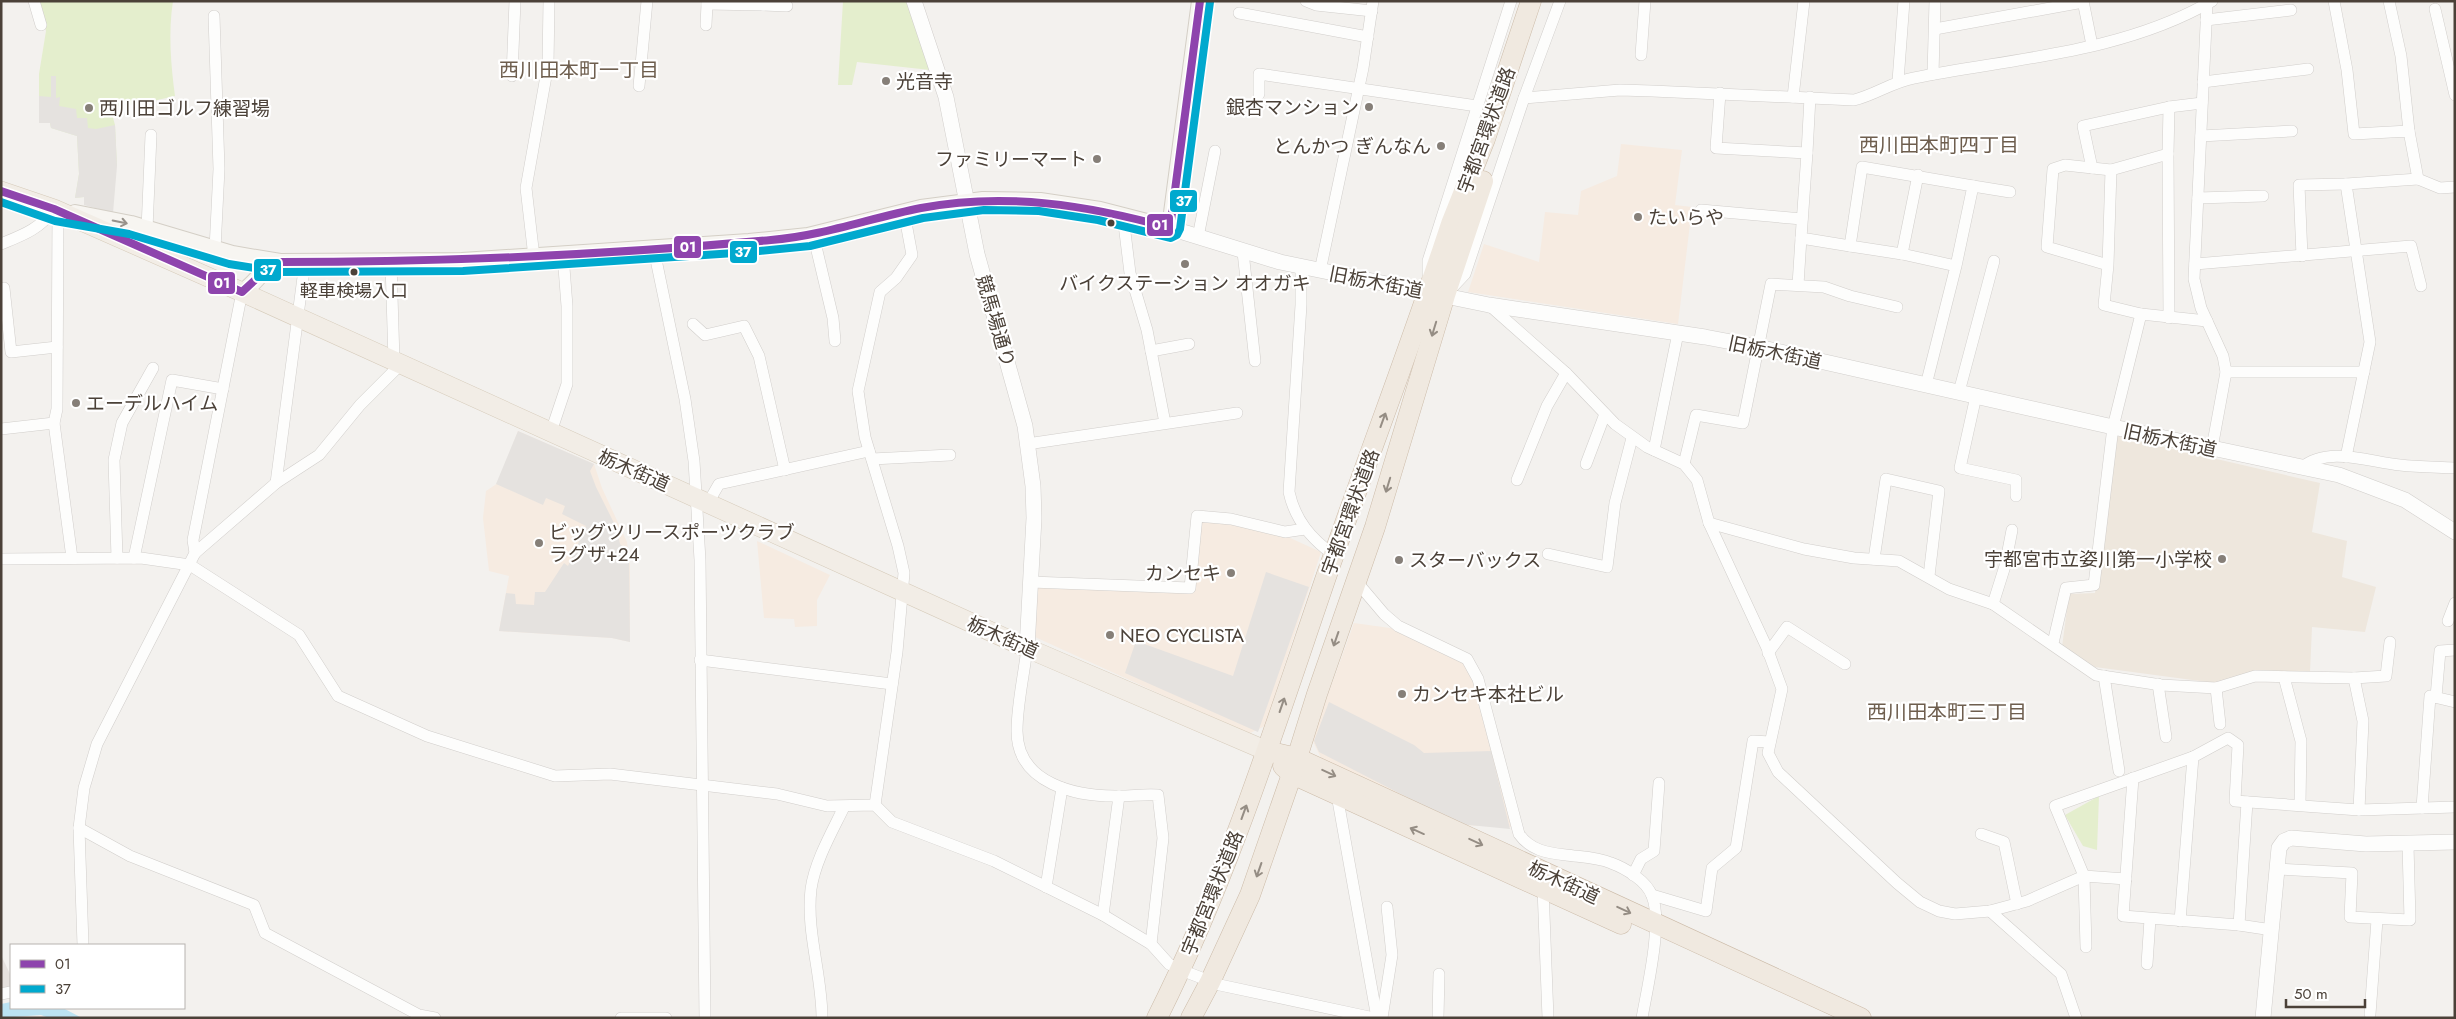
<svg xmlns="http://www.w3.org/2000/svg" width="2456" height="1019" font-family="Jost,'Noto Sans JP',sans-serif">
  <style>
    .commercial { fill: #f6ebe1 }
    .industrial { fill: #e6e1dd }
    .education { fill: #eee7dd }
    .green { fill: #e4eecd }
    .parking { fill: #e5e2df }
    .water { fill: #bce3f2 }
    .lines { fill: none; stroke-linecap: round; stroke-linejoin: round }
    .minor-casing { stroke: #d1cecb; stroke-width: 12 }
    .tertiary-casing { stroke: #d1cecb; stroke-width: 16 }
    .secondary-casing { stroke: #d4cfc6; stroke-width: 18 }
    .primary-casing { stroke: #d6cbba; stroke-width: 20 }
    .trunk-casing { stroke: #ccbba8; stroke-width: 21 }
    .minor { stroke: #fdfdfc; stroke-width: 11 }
    .tertiary { stroke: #fdfdfc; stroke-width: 15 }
    .secondary { stroke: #f7f5f1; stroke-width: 16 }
    .primary { stroke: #f2ede6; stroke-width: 19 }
    .trunk { stroke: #f0e9e0; stroke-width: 20 }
    .bus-1-casing { stroke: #fff; stroke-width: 11 }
    .bus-2-casing { stroke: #fff; stroke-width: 11 }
    .bus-1 { stroke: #8e44ad; stroke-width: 8 }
    .bus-2 { stroke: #00a9ce; stroke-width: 8 }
    .oneway { stroke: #98928b }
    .oneway2 { stroke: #958d84 }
    .poi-dot { fill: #867f78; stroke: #fff; stroke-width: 2 }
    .bus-dot { fill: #4b4138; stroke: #fff; stroke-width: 2 }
    .labels { text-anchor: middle; stroke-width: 4.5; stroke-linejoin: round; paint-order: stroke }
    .bus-label { font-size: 18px; fill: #4b4138; stroke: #fff }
    .poi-label { font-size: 19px; fill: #4b4138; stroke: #fff; text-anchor: start }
    .street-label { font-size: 19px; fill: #4b4138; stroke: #fff }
    .neighbourhood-label { font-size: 20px; fill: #6e5e4e; stroke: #fff }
    .line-badge { stroke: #fff; stroke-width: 2 }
    .badge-label { font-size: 14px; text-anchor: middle; font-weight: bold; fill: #fff }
  </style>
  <rect width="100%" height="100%" fill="#f3f1ee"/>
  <g class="commercial">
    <path d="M1621 144 1682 150 1675 205 1692 207 1678 324 1468 292 1484 244 1539 262 1545 212 1578 215 1581 191 1617 176Z"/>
    <path d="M518 431 594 464 602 488 627 542 630 566V642L612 638 499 631 509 576 489 571 483 518 486 491 498 483Z"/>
    <path d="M1204 519 1277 532 1321 552 1265 726 1248 734 1035 637 1037 584 1192 592 1199 521Z"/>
    <path d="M757 541 830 575 817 600V626L795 627 794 619 764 618Z"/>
    <path d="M1354 623 1397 629 1462 659 1469 667 1512 827 1457 825 1321 758 1312 739Z"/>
  </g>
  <path class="industrial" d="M1 955 11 976V992L1 994Z"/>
  <path class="education" d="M2117 436 2320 483 2312 532 2347 541 2342 577 2376 587 2365 632 2312 627 2310 672 2257 670 2215 683 2095 667 2062 647 2069 594 2095 593Z"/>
  <g class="green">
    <path d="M38 1H173C168 32 171 66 175 96L144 103 110 107 115 125 117 166 84 205V197L75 198 79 174 77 136 51 128 50 123H39V74L46 31Z"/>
    <path d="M843 1H906L930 70 857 62 852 85H838Z"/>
    <path d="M2099 796 2097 850 2083 846 2065 815Z"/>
  </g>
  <g class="parking">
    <path d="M51 76H56V98L60 97 59 106 76 109 77 118H87L88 128 96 129 115 125 117 166 113 213 84 205V197L75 198 79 174 77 136 51 128 50 123H39V96L51 97Z"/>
    <path d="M518 431 594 464 590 471 596 487 617 529 620 544 629 553 630 642 612 638 499 631 506 593 515 594 516 604 534 605 535 592H545L564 563 568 566 586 526 562 514 565 506 546 498 543 505 496 484Z"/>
    <path d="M1266 572 1309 587 1258 732 1125 673 1136 641 1233 676Z"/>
    <path d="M1329 702 1414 745 1424 753 1491 751 1510 829 1459 824 1319 752 1314 741Z"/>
  </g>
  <path class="water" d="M11 1002V1008H63L82 1018H49L41 1015 1 1018V1004Z"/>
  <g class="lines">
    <defs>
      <g id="minor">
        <path d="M34 1 41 25"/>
        <path d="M707 1V4L763 5V1"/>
        <path d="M1306 1 1316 5 1372 11"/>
        <path d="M2083 1 2092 45"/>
        <path d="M2334 1 2347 70 2354 134 2409 131 2418 179 2346 184 2370 342 2346 457"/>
        <path d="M2389 1 2401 56 2409 131"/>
        <path d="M2207 4 2194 279 2201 308 2223 356 2226 372 2212 448"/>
        <path d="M763 5 787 6"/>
        <path d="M2435 9 2455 95"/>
        <path d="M1239 13 1368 37"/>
        <path d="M214 16 219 169 215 249"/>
        <path d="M2206 20 2291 10"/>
        <path d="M706 25 707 4"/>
        <path d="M1935 29 2083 2"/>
        <path d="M1641 55 1645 1"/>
        <path d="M1933 74 1935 1"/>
        <path d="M512 76 515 1"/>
        <path d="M1898 81 1904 1"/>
        <path d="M2203 82 2308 69"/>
        <path d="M639 86 647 1"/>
        <path d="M1720 93 1716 148 1807 153 1801 238 1850 246"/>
        <path d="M1259 94V74L1477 106"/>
        <path d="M1793 97 1804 1"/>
        <path d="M1524 98 1620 90 1652 91 1854 100C1875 95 1892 82 1914 78 2014 58 2122 53 2212 1"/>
        <path d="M2201 136 2292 131"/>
        <path d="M1807 153 1810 97"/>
        <path d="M2168 154 2169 107"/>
        <path d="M2092 168 2083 126 2169 107 2202 103"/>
        <path d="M2111 170 2168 154 2169 318"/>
        <path d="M2418 179 2440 188 2455 187"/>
        <path d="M1973 186 2010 192"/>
        <path d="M2198 198 2263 196"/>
        <path d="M1701 210 1802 219"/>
        <path d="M58 211 57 409 54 423 72 558"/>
        <path d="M1123 216 1130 273 1147 330 1165 423"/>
        <path d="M147 229 151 135"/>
        <path d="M813 234 833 318 835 341"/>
        <path d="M1198 237 1215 151"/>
        <path d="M1 244C23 235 40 229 54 209"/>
        <path d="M654 250 685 399 694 461 700 560 705 1018"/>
        <path d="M1243 252 1255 361"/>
        <path d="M1902 254 1918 175"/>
        <path d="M2302 256 2299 185 2346 184"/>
        <path d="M534 257 526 188 548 65 549 1"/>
        <path d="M391 263 394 361"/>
        <path d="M2195 264 2411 246 2421 286"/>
        <path d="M2108 265 2047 247 2053 169 2065 165 2111 170 2108 265 2104 305 2141 314"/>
        <path d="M1301 267V305L1289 492C1295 520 1311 539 1334 555"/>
        <path d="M1320 271 1363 68 1373 1"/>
        <path d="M1428 277V261L1511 1"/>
        <path d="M1798 285 1801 238"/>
        <path d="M4 288 11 352 57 347"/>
        <path d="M1451 289 1465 274 1524 98 1560 1"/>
        <path d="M1489 305 1566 373 1615 424 1647 447 1684 464 1697 480 1709 523 1767 648 1782 689 1768 753 1778 772 1897 883 1920 902 1939 911 1955 914 1990 911 2027 901 2084 876 2126 879"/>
        <path d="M693 324 705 335 744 326 759 356 785 470"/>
        <path d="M1151 351 1189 344"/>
        <path d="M2226 372H2364"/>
        <path d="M1926 385 1956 266 1973 186 1862 167 1850 246 1902 254 1956 266"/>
        <path d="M1959 392 1994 261"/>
        <path d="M1976 396 1960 468 2016 480V496"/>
        <path d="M1 429 54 423"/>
        <path d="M551 432 567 384V306L563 255"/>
        <path d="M1027 444 1237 413"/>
        <path d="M1654 450 1678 333"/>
        <path d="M872 459 950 455"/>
        <path d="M1586 464 1605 414"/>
        <path d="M1684 464 1696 415 1743 423 1771 284 1824 287 1850 296 1897 307"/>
        <path d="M2301 468C2328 445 2369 462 2400 465 2418 467 2436 467 2455 468"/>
        <path d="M1517 480 1547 406 1566 373"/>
        <path d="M276 483 305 262"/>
        <path d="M708 503 719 484 869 451"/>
        <path d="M1709 523 1804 549 1854 558 1899 561 1949 589 1993 604 2096 675 2161 685 2216 688 2255 676 2354 678 2363 721 2359 810"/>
        <path d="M195 553 276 483 319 455 360 405 401 364"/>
        <path d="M1548 554 1607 567 1615 503 1632 438"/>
        <path d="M117 558 114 460 122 423 153 368"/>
        <path d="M134 558 172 380 223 389"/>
        <path d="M1 559 141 558 190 565 299 635 338 696 427 736 555 776 610 774 777 794 827 806 875 805 892 822 994 861 1103 915 1151 944 1169 964 1181 970 1220 985 1374 1018"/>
        <path d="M1874 559 1886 479 1939 491 1929 576"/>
        <path d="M1356 581 1384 614 1398 626 1467 659 1478 679 1519 834C1530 850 1547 853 1566 855 1581 857 1597 857 1611 863 1625 868 1647 881 1652 896 1663 922 1647 989 1642 1018"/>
        <path d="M1031 582 1190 588 1197 516 1231 519 1285 532 1305 529"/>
        <path d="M1993 604 2005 566 2012 530"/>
        <path d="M2448 621 2455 603"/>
        <path d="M2053 643 2066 588 2094 585 2113 427 2141 314 2207 321"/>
        <path d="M1027 648C1024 675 1017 704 1017 731 1017 784 1077 797 1120 796 1132 796 1145 794 1158 795L1163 838 1151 944"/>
        <path d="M1768 653 1787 627 1845 664"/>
        <path d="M700 660 892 684"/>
        <path d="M2104 676 2119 771"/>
        <path d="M2284 677 2301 741 2300 805"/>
        <path d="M2354 678 2386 676 2390 642"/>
        <path d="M2158 684 2166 737"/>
        <path d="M2216 688 2220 724"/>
        <path d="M2436 697 2440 651 2455 650"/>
        <path d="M2133 778 2123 916 2239 925 2272 930"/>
        <path d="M1337 795 1377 1018"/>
        <path d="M875 805 897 652 904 573 898 546 865 437 858 391 880 292 896 278 912 255 904 212"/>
        <path d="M2422 808 2430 696 2455 702"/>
        <path d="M79 828 130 856 254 905 265 933 419 1015 435 1018"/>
        <path d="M1981 834 2004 842 2017 904"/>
        <path d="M2277 869 2352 873 2350 917 2410 920 2408 845"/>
        <path d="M1633 875 1641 859 1654 851 1659 783"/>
        <path d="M1046 887 1062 788"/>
        <path d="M1543 888 1548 1018"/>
        <path d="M1652 895 1706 911 1712 868 1736 848 1753 741 1770 742"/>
        <path d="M1990 911 2061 974 2076 1018"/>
        <path d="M1103 915 1119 796"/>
        <path d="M2180 921 2193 757"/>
        <path d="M2239 925 2247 802"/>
        <path d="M83 945 79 828 84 788 97 744 195 553 193 540 242 292"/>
        <path d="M2086 947 2084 876 2055 806 2193 757 2228 738 2238 745 2235 801 2359 810 2455 807"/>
        <path d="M2147 964 2150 919"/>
        <path d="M1 994 11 992"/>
        <path d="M2370 1014 2377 920"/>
        <path d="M621 1018H666"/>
        <path d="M822 1018C822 975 806 932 811 889 815 861 832 832 844 807"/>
        <path d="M1382 1018 1392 955 1387 907"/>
        <path d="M1438 1018 1439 974"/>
      </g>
      <g id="tertiary">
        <path d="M914 1 946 97 977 254 1025 426 1033 486 1034 518 1027 648"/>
        <path d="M1170 228 1280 262 1489 305 1705 337 1758 347 2113 427 2339 475 2405 500 2455 532"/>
        <path d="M2263 1018 2279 848 2284 841 2291 838 2366 844 2455 842"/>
      </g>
      <g id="secondary">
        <path d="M75 213 131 224 232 254 280 262 462 261 749 242 808 236 921 208 983 200 1040 201 1100 210 1170 228 1200 1"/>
        <path d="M242 292C258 282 261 268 280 262"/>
      </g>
      <path id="primary" d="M1 191 54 209 242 292 1027 648 1267 751"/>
      <g id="trunk">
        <path d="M1267 751 1297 758 1861 1018"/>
        <path d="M1283 766 1292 774 1621 924"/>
        <path d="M1157 1018C1228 877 1275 726 1326 577 1367 459 1412 343 1451 224L1485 139 1531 1"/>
        <path d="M1191 1018 1210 982 1250 895 1292 774 1317 694 1375 527 1445 295 1483 181"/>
      </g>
    </defs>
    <use href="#minor" class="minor-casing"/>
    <use href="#tertiary" class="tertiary-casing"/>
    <use href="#secondary" class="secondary-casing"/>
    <use href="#primary" class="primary-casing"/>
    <use href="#trunk" class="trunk-casing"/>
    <use href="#minor" class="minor"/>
    <use href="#tertiary" class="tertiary"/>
    <use href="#secondary" class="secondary"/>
    <use href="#primary" class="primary"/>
    <use href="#trunk" class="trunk"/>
    <defs>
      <path id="bus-1" d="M1 191 54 209 242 292 268 268 280 262C444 262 608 255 771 240 822 236 870 218 921 208 1005 192 1088 205 1170 228L1200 1"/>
      <path id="bus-2" d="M1 202 55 221 129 234 229 264 280 272 463 271 750 252 810 246 923 218 984 210 1039 211 1098 220 1171 238 1177 235 1180 229 1210 2"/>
    </defs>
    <use href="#bus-1" class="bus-1-casing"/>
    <use href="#bus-2" class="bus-2-casing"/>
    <use href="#bus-1" class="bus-1"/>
    <use href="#bus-2" class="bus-2"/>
  </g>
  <defs><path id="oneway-shaft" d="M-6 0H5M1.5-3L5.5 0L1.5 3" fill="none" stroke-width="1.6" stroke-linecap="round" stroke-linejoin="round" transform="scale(1.25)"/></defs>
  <use class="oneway" href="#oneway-shaft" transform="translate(120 222) rotate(12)"/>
  <g class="oneway2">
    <use href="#oneway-shaft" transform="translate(1434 329) rotate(107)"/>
    <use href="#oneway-shaft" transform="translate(1383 420) rotate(-70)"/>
    <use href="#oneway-shaft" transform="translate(1388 485) rotate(107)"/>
    <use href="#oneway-shaft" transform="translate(1336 639) rotate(109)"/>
    <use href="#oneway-shaft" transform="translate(1282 705) rotate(-71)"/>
    <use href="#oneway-shaft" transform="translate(1329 773) rotate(25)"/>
    <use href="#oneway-shaft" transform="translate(1244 812) rotate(-70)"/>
    <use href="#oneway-shaft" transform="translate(1417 831) rotate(-156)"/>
    <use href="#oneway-shaft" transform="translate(1476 842) rotate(25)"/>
    <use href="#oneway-shaft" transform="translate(1259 870) rotate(109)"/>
    <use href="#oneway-shaft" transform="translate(1624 910) rotate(25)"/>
  </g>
  <g class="poi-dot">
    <circle cx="886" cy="81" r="5"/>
    <circle cx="1369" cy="107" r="5"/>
    <circle cx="89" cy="108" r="5"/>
    <circle cx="1441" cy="146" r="5"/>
    <circle cx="1097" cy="159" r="5"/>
    <circle cx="1638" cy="217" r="5"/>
    <circle cx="1185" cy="264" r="5"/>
    <circle cx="76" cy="403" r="5"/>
    <circle cx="539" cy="543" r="5"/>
    <circle cx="2222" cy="559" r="5"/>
    <circle cx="1399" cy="560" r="5"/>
    <circle cx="1231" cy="573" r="5"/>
    <circle cx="1110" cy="635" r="5"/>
    <circle cx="1402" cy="694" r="5"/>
  </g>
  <g class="bus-dot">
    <circle cx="1111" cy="223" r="4.5"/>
    <circle cx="354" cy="272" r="4.5"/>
  </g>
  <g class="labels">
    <g class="bus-label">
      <text x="354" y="297">軽車検場入口</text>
    </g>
    <g class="poi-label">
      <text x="896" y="88">光音寺</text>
      <text x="1359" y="114" text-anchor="end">銀杏マンション</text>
      <text x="99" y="115">西川田ゴルフ練習場</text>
      <text x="1431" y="153" text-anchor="end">とんかつ ぎんなん</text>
      <text x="1087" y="166" text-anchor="end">ファミリーマート</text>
      <text x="1648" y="224">たいらや</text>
      <text x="1185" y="290" text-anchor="middle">バイクステーション オオガキ</text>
      <text x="86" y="410">エーデルハイム</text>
      <text x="549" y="539">ビッグツリースポーツクラブ<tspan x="549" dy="22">ラグザ+24</tspan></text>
      <text x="2212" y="566" text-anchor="end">宇都宮市立姿川第一小学校</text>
      <text x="1409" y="567">スターバックス</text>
      <text x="1221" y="580" text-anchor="end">カンセキ</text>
      <text x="1120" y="642">NEO CYCLISTA</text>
      <text x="1412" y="701">カンセキ本社ビル</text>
    </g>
    <g class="street-label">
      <text transform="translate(1486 130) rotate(-70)" y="7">宇都宮環状道路</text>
      <text transform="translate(1376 282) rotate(11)" y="7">旧栃木街道</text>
      <text transform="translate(996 321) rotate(74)" y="7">競馬場通り</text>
      <text transform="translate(1775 352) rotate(12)" y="7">旧栃木街道</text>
      <text transform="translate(2170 440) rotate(12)" y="7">旧栃木街道</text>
      <text transform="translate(634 470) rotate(24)" y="7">栃木街道</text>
      <text transform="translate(1350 512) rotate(-70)" y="7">宇都宮環状道路</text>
      <text transform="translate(1003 637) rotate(24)" y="7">栃木街道</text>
      <text transform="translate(1564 882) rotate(25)" y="7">栃木街道</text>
      <text transform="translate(1212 893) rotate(-68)" y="7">宇都宮環状道路</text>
    </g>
    <g class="neighbourhood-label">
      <text x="579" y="77">西川田本町一丁目</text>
      <text x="1939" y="152">西川田本町四丁目</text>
      <text x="1947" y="719">西川田本町三丁目</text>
    </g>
  </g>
  <g class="line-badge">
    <rect x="1169" y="189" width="29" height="24" rx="5" fill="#00a9ce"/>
    <rect x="1146" y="213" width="28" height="24" rx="5" fill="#8e44ad"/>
    <rect x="673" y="235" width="29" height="24" rx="5" fill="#8e44ad"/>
    <rect x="729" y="240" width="29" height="24" rx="5" fill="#00a9ce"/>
    <rect x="253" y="258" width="29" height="24" rx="5" fill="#00a9ce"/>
    <rect x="207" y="271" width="29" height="24" rx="5" fill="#8e44ad"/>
  </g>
  <g class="badge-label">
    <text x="1184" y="206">37</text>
    <text x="1160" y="230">01</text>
    <text x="688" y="252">01</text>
    <text x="743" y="257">37</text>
    <text x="268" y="275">37</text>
    <text x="222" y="288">01</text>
  </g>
  <rect width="2456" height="1019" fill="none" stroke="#4b4138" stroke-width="5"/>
  <rect x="10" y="944" width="175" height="65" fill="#ffffff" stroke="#b7b3af"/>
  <rect x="20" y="960" width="25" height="8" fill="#8e44ad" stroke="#b7b3af"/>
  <text x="55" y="969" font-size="15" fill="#4b4138">01</text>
  <rect x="20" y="985" width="25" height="8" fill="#00a9ce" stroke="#b7b3af"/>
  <text x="55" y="994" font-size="15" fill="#4b4138">37</text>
  <path d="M2286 999v8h79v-8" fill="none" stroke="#4b4138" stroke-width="2.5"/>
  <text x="2294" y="999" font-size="15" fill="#4b4138" stroke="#ffffff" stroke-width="4" paint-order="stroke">50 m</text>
</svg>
